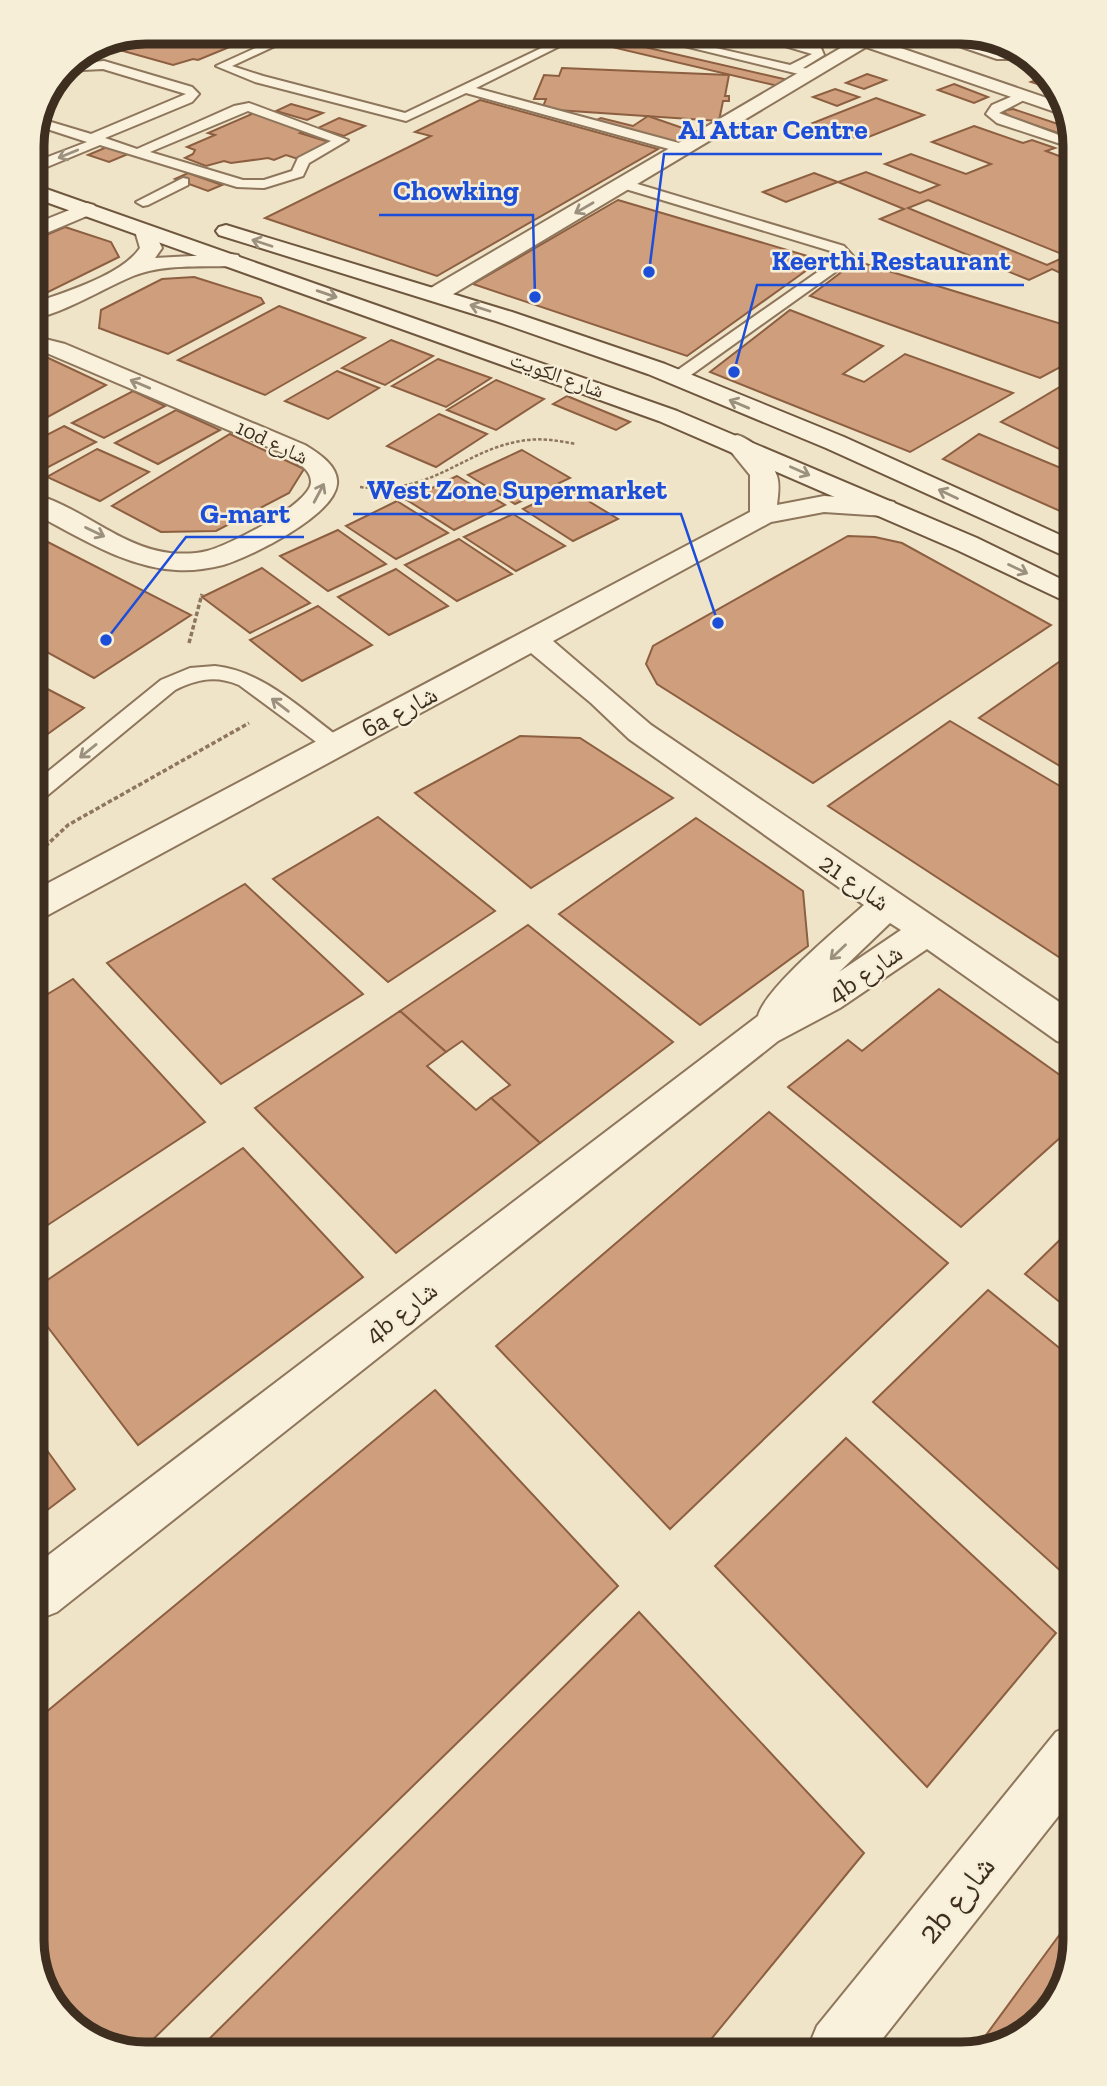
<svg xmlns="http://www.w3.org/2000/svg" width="1107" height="2086" font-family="'Zilla Slab','Noto Naskh Arabic',serif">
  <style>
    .building { fill: #cf9f7d; stroke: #8d5f41; stroke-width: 2; fill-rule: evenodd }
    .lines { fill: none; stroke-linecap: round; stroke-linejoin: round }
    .service-casing { stroke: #8d765c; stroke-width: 4 }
    .minor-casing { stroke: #8d765c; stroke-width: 4 }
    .secondary-casing { stroke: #6f573f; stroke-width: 4 }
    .path-far1 { stroke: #8d765c; stroke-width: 2.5; stroke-dasharray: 3.5 2; stroke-linecap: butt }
    .path { stroke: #8d765c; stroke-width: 3.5; stroke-dasharray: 4.5 2.5; stroke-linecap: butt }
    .service { fill: #faf1dc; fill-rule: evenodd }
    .minor { fill: #faf1dc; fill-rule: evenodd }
    .secondary { fill: #faf1dc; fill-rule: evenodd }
    .oneway { stroke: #9c907e }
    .labels { text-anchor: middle; stroke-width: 5; stroke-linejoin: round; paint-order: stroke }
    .far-street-label { font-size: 21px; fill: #3d2e20; stroke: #f7eed8 }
    .street-label { font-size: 26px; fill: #3d2e20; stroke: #f7eed8 }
    .near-street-label { font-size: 32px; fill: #3d2e20; stroke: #f7eed8 }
    .rim { fill: none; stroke: #3d2e20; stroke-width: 9 }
    .leader { fill: none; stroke: #1d4ed8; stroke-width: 2.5 }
    .callout-dot { fill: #1d4ed8; stroke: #f7eed8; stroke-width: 2.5 }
    .callout-label { font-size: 28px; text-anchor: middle; font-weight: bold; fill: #1d4ed8; stroke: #f7eed8; stroke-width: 5; stroke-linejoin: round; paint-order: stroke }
  </style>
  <rect width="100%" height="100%" fill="#f0e4c8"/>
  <g class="building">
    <path d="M146 32H209L239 40 224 47 227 48 198 60 193 59 173 65 109 47Z"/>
    <path d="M627 43 788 80 778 86 616 48Z"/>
    <path d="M562 68 729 75 725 96H729V101H723L719 121 542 109 546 99H534L544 75 559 76Z"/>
    <path d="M867 74 886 80 864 89 846 83Z"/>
    <path d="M1047 76 1059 91 1031 82Z"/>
    <path d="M954 84 988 97 974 103 938 90Z"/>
    <path d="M835 89 859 97 837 106 813 97Z"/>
    <path d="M876 98 924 115 861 140 813 123Z"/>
    <path d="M480 100 658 149 437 276 265 218 431 136 415 132Z"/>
    <path d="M291 104 323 113 307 120 276 111Z"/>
    <path d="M1013 109 1067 127V136L1011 117 1002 111Z"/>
    <path d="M254 113 307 130 300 133 332 143 298 159 286 155 274 160 268 158 231 163 224 161 206 166 185 158 193 154 195 150 187 147 215 135 208 133Z"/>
    <path d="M648 116 700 134 682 146 594 121 601 118 633 126Z"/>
    <path d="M339 118 365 126 344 136 318 128Z"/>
    <path d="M974 126 1023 143 1032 140 1055 148 1046 151 1067 159V276L1052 269 1029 280 880 219 904 209 838 182 866 172 920 193 939 185 885 164 911 154 966 174 991 164 932 142ZM928 200 1067 256 1047 265 908 208Z"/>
    <path d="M107 147 128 154 109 162 88 155Z"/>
    <path d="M188 173 222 185 208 191 175 179Z"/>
    <path d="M814 173 838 182 786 202 763 192Z"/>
    <path d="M618 200 821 260 687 356 473 284Z"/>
    <path d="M65 227 111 242 119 257 34 299 32 241Z"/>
    <path d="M856 261 1068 326V363L1040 378 810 296Z"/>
    <path d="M194 277 261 298 264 303 168 354 99 328 101 310 162 279Z"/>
    <path d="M279 306 365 338 265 395 178 360Z"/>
    <path d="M790 310 883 346 843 374 864 382 905 354 1013 393 910 452 710 372Z"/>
    <path d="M391 340 433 356 385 385 342 368Z"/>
    <path d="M44 356 106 385 33 425V357Z"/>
    <path d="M438 359 491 378 446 407 392 386Z"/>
    <path d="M337 371 379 388 328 419 285 401Z"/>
    <path d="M496 380 544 399 496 430 447 410Z"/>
    <path d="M1068 382V453L1001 422Z"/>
    <path d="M133 391 165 406 104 438 72 423Z"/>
    <path d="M567 396 630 422 616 430 553 404Z"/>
    <path d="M176 410 220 430 158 464 115 443Z"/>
    <path d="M439 414 487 434 436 467 387 446Z"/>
    <path d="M64 426 96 442 39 472 33 469V442Z"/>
    <path d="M230 434 304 469 289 493 216 531 161 532 112 506Z"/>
    <path d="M979 434 1068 471 1069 515 943 459Z"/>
    <path d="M97 449 149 472 100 501 47 477Z"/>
    <path d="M522 450 570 478 515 504 468 475Z"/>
    <path d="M457 476 505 505 454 530 407 500Z"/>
    <path d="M567 488 618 519 573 541 523 509Z"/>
    <path d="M397 501 448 533 396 559 346 526Z"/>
    <path d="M513 514 565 546 516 571 464 537Z"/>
    <path d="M338 530 386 564 328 591 280 556Z"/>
    <path d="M34 535 191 615 94 678 34 645Z"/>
    <path d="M848 536 875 537 902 543 1051 625 813 783 657 684 646 664 653 646Z"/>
    <path d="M459 539 512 574 457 601 405 565Z"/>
    <path d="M262 568 310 603 250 633 202 597Z"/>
    <path d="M396 569 448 606 389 635 338 597Z"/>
    <path d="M318 606 372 645 302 681 250 640Z"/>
    <path d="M1069 655 1070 772 979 718Z"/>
    <path d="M34 682 84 708 35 743Z"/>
    <path d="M950 721 1070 792 1071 965 828 806Z"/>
    <path d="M520 736 580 738 673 798 531 888 415 793Z"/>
    <path d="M378 817 495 911 388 982 273 879Z"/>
    <path d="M696 818 803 891 808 946 700 1025 559 914Z"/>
    <path d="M245 884 363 994 221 1084 107 963Z"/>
    <path d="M528 925 673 1042 540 1143 491 1098 510 1085 462 1041 446 1052 400 1011Z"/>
    <path d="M73 979 205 1122 37 1232 36 1001Z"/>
    <path d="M939 989 1071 1083 1072 1127 961 1227 788 1087 848 1040 862 1051Z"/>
    <path d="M400 1011 446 1052 427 1066 476 1110 491 1098 540 1143 396 1253 255 1108Z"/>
    <path d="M769 1112 948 1263 670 1529 496 1346Z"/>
    <path d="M243 1148 363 1277 138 1445 37 1313V1287Z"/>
    <path d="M1072 1228V1312L1025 1274Z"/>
    <path d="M988 1290 1073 1359 1074 1583 873 1402Z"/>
    <path d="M435 1390 618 1586 138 2054 82 2035 40 1984 39 1718Z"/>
    <path d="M38 1438 75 1489 38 1517Z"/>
    <path d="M846 1438 1056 1633 927 1787 715 1566Z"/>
    <path d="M639 1612 864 1853 703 2049 194 2054Z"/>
    <path d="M1066 1926 1075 1937V1941L1056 2003 1005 2046H978Z"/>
  </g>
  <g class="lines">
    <defs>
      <g id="service">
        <path d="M291 32H305L232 66 263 76 405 113 575 32H588L476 88 690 146 691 149 690 152H680L466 93 406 121 255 82 216 66Z"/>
        <path d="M627 32H646L790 65 812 54 738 32H757L821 48 824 55 803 68 815 70 817 73 811 77Z"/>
        <path d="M918 32C947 31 971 49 1000 53 1010 54 1016 49 1027 53L1010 59H997Z"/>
        <path d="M104 61 192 87 199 94 192 102 105 138 137 149 234 106 249 103 348 140 309 163 303 176 264 188 237 187 100 145 42 169H32V163L87 142 38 126 41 119 91 134 186 94 103 69 83 70 60 77 63 69 81 63ZM248 111 331 141 298 158 292 171 264 180H243L150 152Z"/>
        <path d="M1022 92 1028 96 1026 99 999 113 1067 138V146L997 123 986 114 992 105Z"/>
        <path d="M183 178 188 179V185L148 205 143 206 136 202Z"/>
        <path d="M624 180 844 246 853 256 852 260 684 380H672L670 377 672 374 839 257 834 252 619 187V181Z"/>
        <path d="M215 666C264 671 304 712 343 740L346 745 343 750H327L239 685C216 675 197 679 175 690L43 799 35 802V782L161 680 190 668Z"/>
      </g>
      <g id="minor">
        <path d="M831 32H854L1067 105V116L866 47 445 299H429L426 294 429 289 851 42 833 35Z"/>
        <path d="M87 203 94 205 97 209 94 213 32 239V225Z"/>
        <path d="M145 225 152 227 162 248 155 258 230 254 238 255 241 260 238 265 230 266C199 267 162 264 133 276 100 290 68 311 33 319L32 304C64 292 121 276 140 248L135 231 138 227Z"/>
        <path d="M33 336 65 344 305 445C318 453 339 466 337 484 334 516 250 557 223 565 207 569 192 571 176 570 124 567 78 536 33 513V494C81 506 119 547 170 553 182 554 196 554 207 551 228 546 311 504 311 482 311 469 296 462 287 455L49 354 33 350Z"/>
        <path d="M737 435C753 439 772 460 777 476 780 485 778 496 777 505L824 496 885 500 894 502 898 508 894 514 885 516 824 512 771 522 553 641 651 725 1071 1010V1045L1057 1041 927 949 840 1008 778 1041 57 1612 39 1619 38 1563 758 1016C766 987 839 928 864 905L629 739 591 703 531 653 48 915 35 919V890L750 512V475L724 443 728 438ZM890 923 901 930 839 972Z"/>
        <path d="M1074 1724 1075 1795 876 2047 808 2048 817 2026 1056 1732Z"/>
      </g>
      <g id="secondary">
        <path d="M32 184 677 411 977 538 1069 583V603L957 550 659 421 32 197Z"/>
        <path d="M226 225 512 312 665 364 844 437 1069 539V558L826 448 648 374 496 321 219 235 216 231 219 227Z"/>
      </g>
    </defs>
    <use href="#service" class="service-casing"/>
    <use href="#minor" class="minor-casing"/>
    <use href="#secondary" class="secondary-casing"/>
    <path class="path-far1" d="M360 487C435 496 465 447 528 440 544 438 560 441 576 444"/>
    <g class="path">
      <path d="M189 643 202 594"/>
      <path d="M35 856 68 825 249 723"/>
    </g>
    <use href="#service" class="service"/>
    <use href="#minor" class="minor"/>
    <use href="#secondary" class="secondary"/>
  </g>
  <defs><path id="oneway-shaft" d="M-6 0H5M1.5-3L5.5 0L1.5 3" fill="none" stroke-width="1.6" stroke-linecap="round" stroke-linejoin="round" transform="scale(1.75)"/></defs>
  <g class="oneway">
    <use href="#oneway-shaft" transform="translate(68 154) rotate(158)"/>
    <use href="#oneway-shaft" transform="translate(584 208) rotate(150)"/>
    <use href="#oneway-shaft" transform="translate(262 243) rotate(-162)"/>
    <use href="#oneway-shaft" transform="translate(327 294) rotate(19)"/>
    <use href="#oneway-shaft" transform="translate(480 308) rotate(-162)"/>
    <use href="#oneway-shaft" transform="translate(140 384) rotate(-157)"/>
    <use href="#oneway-shaft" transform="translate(739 404) rotate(-157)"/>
    <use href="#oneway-shaft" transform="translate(800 471) rotate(24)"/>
    <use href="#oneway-shaft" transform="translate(319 493) rotate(-62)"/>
    <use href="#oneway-shaft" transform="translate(948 494) rotate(-155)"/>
    <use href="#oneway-shaft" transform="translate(95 532) rotate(26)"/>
    <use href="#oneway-shaft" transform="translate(1018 569) rotate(26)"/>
    <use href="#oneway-shaft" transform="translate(280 705) rotate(-143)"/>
    <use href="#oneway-shaft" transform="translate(88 751) rotate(141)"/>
    <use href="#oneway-shaft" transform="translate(838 952) rotate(136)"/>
  </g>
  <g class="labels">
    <g class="far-street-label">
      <text transform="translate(557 375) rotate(20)" y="7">شارع الكويت</text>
      <text transform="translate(272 442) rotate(25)" y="7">10d شارع</text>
    </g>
    <g class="street-label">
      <text transform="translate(399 711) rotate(-28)" y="9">6a شارع</text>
      <text transform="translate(855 882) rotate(35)" y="9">شارع 21</text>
      <text transform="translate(865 973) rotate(-34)" y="9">4b شارع</text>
      <text transform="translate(401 1312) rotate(-38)" y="9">4b شارع</text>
    </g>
    <g class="near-street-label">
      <text transform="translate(956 1899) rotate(-51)" y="11">2b شارع</text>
    </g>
  </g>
  <path d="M0 0H1107V2086H0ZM146 44H961A102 102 0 0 1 1063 146V1940A102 102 0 0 1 961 2042H146A102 102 0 0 1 44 1940V146A102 102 0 0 1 146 44Z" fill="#f7eed8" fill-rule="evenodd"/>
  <path class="rim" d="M146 44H961A102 102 0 0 1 1063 146V1940A102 102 0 0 1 961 2042H146A102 102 0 0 1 44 1940V146A102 102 0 0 1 146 44Z"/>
  <path class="leader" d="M649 272L664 154H882M535 297L533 215H379M734 372L757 285H1024M718 623L681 514H353M106 640L186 537H304"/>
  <g class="callout-dot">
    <circle cx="649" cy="272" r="7"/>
    <circle cx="535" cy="297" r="7"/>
    <circle cx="734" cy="372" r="7"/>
    <circle cx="718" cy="623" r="7"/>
    <circle cx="106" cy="640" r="7"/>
  </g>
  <g class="callout-label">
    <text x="773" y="139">Al Attar Centre</text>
    <text x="456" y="200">Chowking</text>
    <text x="891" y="270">Keerthi Restaurant</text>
    <text x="517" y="499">West Zone Supermarket</text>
    <text x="245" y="523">G-mart</text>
  </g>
</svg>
